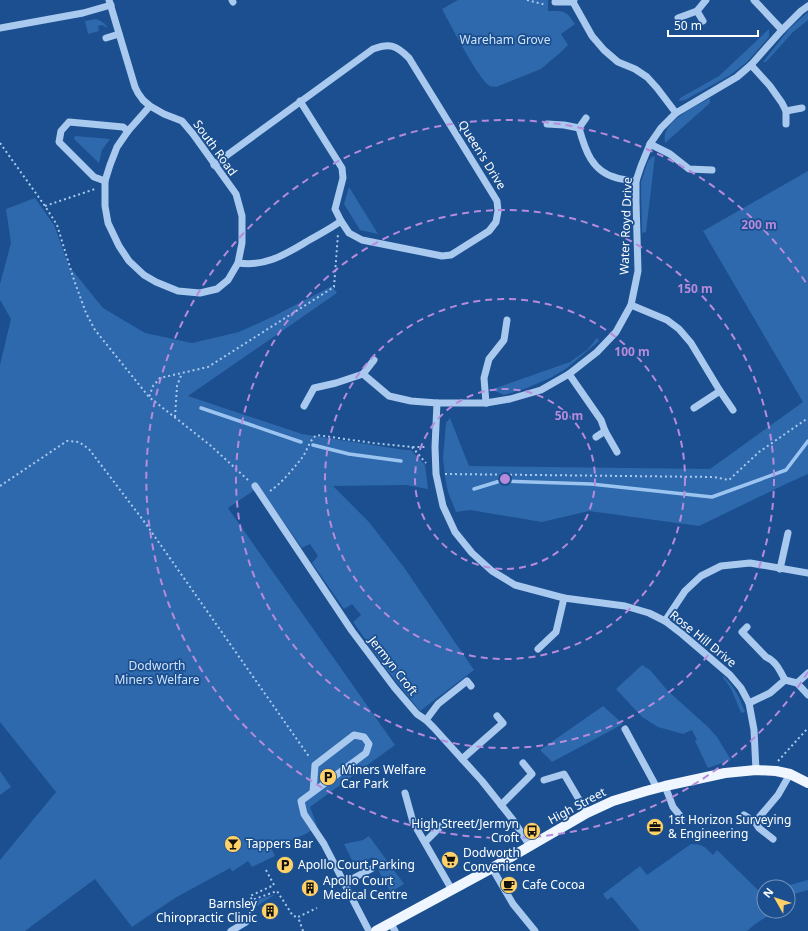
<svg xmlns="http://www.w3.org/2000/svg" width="808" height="931" font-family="'Noto Sans',sans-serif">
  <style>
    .green { fill: #2e69ad }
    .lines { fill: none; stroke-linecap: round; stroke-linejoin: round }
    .stream { stroke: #9cc4f0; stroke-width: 3.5 }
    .path { stroke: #a9c9ee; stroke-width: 2; stroke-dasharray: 2 3; stroke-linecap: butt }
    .minor { stroke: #a9c9ee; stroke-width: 7 }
    .major { stroke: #f0f6ff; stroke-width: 10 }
    .ring { fill: none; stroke: #b68bdc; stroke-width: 2; stroke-dasharray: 7 5 }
    .labels { text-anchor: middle; stroke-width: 3.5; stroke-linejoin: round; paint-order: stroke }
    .park-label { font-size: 12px; fill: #cfe3fa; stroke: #1b4f8f }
    .street-label { font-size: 12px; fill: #fff; stroke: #1b4f8f }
    .poi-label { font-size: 12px; fill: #fff; stroke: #1b4f8f; text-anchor: start }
    .centre { fill: #b68bdc; stroke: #1b4f8f; stroke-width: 2 }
    .ring-label { font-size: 12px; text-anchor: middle; font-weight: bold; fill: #b68bdc; stroke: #1b4f8f; stroke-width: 3.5; stroke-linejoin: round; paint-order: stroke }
  </style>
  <rect width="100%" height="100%" fill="#1b4f8f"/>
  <g class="green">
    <path d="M458 0H548V11C564 11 566 10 575 24L561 34 568 45 562 51 541 69 496 87C494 86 492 87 490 86 480 82 449 22 442 9Z"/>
    <path d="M808 12V20L793 32 766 62H763L789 29Z"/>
    <path d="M96 19C101 21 105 23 108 28L102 25 98 26 99 31 88 34 85 21Z"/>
    <path d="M769 29V37L747 62 729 76 685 100 679 101 680 98 719 76Z"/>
    <path d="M710 98V103L665 143C665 140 664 137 665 134 670 118 696 106 710 98Z"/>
    <path d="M75 136 110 139 102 150 99 163 74 139Z"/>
    <path d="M655 156 646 232 642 233 641 182 648 161 652 157Z"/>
    <path d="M808 171V474L790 482 699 526 589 511 542 522 470 510 456 512 448 492 445 477 443 458 446 423 450 418 469 466 710 469 803 402 703 231Z"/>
    <path d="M349 187 378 234 360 230 344 204Z"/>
    <path d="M35 198 54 225 70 269 73 271 103 308 145 333 192 343 239 332 274 316 332 286 337 293 188 396 302 434 405 450H411L425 465 428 489 406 485 333 486 369 522 403 566 474 670 420 711 384 666 353 622 361 615 352 604 344 609 312 563 318 556 310 544 302 548 259 487 228 508 395 745 310 807 317 826 306 834 271 848 275 856 252 867 248 861 233 871H232L230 868 175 898 132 927 95 879 25 931H0V860L56 792 0 722V365L11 319 0 300V284L11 243 6 209Z"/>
    <path d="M597 338 599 341 567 368 552 377 527 388 504 395 495 391 493 389 570 362 587 350Z"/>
    <path d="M642 665 650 670 667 690 709 728 717 737 731 760 708 768 695 741 697 740 692 730 683 734 658 727 642 717 616 689Z"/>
    <path d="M723 676C734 686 740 698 745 712L741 713C736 701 732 687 723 678Z"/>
    <path d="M603 706 623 724 552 762 540 750Z"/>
    <path d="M0 771 11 787 0 795Z"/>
    <path d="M369 836 404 884 391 892 382 878 373 857 355 866 344 844 363 840Z"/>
    <path d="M691 844C703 844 705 847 713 855L717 850 759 891 764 890V911H775L754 925 747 931H640L612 897 607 900 603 894 640 866 647 875Z"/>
    <path d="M808 880V890L790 895 788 898V887H782Z"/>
    <path d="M276 894 254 908 250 902Z"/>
  </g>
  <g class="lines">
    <g class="stream">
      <path d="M201 408 301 442"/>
      <path d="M313 445 349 454 401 461"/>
      <path d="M474 489 500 481 591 484 712 497 786 470 808 441"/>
    </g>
    <g class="path">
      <path d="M527 0 542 4 546 3"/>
      <path d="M0 143 45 206 57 225 74 280 86 313 95 330 149 397"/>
      <path d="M45 206 95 189"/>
      <path d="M175 417 177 386 182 373"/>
      <path d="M412 447 426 463"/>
      <path d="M445 474 714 477 729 480 759 452 808 418"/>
      <path d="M248 480 210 445 149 397 153 386 160 378 208 367 334 287 338 234"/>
      <path d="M0 486 67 441 79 442 89 449 146 524 310 758"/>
      <path d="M270 491C282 483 292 470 301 459 307 452 309 440 317 435L373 443 412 447H426"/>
      <path d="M778 761 808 728"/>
      <path d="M266 870 274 885 250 896 252 900 277 891 293 916 298 917"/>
      <path d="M303 931 298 917 317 908"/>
    </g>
    <g class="minor">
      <path d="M109 0 135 87 138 93 143 100 150 106 164 114 182 121 193 134 236 194 242 216V243L238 263 228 280 217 289 200 293 178 291 156 282 144 275 129 261 119 246 108 223 105 206V181L110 165 117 147 128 131 150 106"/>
      <path d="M232 0 233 2"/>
      <path d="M574 0 573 2 592 36 604 50 618 62 635 69 647 77 657 88 676 113"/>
      <path d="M754 0 782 30"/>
      <path d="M555 2H573"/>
      <path d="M697 11 703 21"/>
      <path d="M678 18 697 11 706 0"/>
      <path d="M0 28 83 13 111 5"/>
      <path d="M106 38 119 34"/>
      <path d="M751 65 770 86 782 103 786 111V124"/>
      <path d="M786 111 802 108"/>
      <path d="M547 124 564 125 579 128C585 150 592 172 617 178 623 180 630 180 636 181"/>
      <path d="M579 128 586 118"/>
      <path d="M650 144 670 154 689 169 712 170"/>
      <path d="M214 165 219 161 373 49C390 43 396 45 409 58L497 201 498 211 496 222 489 231 451 255 442 256 362 240 349 233 341 221 335 209 343 178 342 168 300 101"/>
      <path d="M105 181 94 177 59 142 61 131 69 122 123 127 128 131"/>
      <path d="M238 263C265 267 284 255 306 242 318 235 330 229 341 221"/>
      <path d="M631 305 667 320 679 329 691 343 720 391 733 410"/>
      <path d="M363 374 374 360"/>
      <path d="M569 374 601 420 605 431 617 452"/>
      <path d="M437 403 435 447 436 474 443 506 455 532 472 553 492 571 515 585 564 598 625 606 649 613 665 621 682 634 730 675 741 688 749 703 754 730 756 770"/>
      <path d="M486 403 484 378 489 359 504 340 507 320"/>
      <path d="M304 406 314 388 336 383 363 374 389 396 411 401 437 403H486L510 399 541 390 569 374 597 352 616 332 631 305 638 271 636 201V181L641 166 650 144 661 128 676 113 737 77 751 65 782 30 801 11 808 6"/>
      <path d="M694 408 720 391"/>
      <path d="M596 437 605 431"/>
      <path d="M255 486 352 631 394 687 417 714 426 720 434 728 482 781 513 820 530 846"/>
      <path d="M780 569 788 533"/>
      <path d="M665 621 685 591 701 576 721 566 750 563 808 573"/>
      <path d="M747 627 742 632 766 657C776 661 780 671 785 680L770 693 749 703"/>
      <path d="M538 649 556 632 564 598"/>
      <path d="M785 680 797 683 808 673"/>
      <path d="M797 683 808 695"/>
      <path d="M426 720 438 704 467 681 471 686"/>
      <path d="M625 729 657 788"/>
      <path d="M462 759 503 723 497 716"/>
      <path d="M544 780 564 774 587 813"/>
      <path d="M665 786 673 807 682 818"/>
      <path d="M313 792 315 765 354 735 364 737 369 744 366 753 301 801 304 814 324 844 369 931"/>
      <path d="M405 793 413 822 452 890"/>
      <path d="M501 805 532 774 523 763"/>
      <path d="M744 815 755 822"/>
      <path d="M773 839 759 828 755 822 778 795 790 774"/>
      <path d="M425 842 441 826"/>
      <path d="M492 868 513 904 535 931"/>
      <path d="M344 883 371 869"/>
      <path d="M391 924 395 931"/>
      <path d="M231 931 246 922"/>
    </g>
    <path class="major" d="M376 931 492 868 587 813 613 801 646 791 665 786 725 773 756 770 776 771 790 774 808 783"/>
  </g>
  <g class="ring">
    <circle cx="505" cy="479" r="90"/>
    <circle cx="505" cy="479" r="180"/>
    <circle cx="505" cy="479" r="269"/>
    <path d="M808 672A359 359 0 1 1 808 286"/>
  </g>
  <defs>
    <symbol id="parking-disc" viewBox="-11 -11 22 22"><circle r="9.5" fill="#ffd166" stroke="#1b4f8f"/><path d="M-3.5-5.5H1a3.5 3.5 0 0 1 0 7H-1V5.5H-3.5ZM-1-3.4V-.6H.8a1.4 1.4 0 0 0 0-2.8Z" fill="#111"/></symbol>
    <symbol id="office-disc" viewBox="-11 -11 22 22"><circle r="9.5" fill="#ffd166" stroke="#1b4f8f"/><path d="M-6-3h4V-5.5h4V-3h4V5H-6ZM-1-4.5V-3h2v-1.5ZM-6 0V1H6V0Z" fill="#111"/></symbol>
    <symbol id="bus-disc" viewBox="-11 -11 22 22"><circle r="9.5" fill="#ffd166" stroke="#1b4f8f"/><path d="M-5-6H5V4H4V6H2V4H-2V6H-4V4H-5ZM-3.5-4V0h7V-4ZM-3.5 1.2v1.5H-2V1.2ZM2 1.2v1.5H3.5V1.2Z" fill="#111"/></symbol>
    <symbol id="bar-disc" viewBox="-11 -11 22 22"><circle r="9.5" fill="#ffd166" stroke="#1b4f8f"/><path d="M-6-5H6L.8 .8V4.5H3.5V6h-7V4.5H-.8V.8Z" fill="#111"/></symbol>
    <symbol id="supermarket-disc" viewBox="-11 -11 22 22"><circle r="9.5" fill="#ffd166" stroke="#1b4f8f"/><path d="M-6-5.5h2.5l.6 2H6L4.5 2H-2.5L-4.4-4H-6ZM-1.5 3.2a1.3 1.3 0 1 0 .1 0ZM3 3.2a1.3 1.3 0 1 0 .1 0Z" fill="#111"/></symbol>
    <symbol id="cafe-disc" viewBox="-11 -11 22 22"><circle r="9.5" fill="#ffd166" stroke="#1b4f8f"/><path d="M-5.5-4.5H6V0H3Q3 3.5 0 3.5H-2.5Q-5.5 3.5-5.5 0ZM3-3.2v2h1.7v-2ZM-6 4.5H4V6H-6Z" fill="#111"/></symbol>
    <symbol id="building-disc" viewBox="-11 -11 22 22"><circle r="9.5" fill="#ffd166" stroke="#1b4f8f"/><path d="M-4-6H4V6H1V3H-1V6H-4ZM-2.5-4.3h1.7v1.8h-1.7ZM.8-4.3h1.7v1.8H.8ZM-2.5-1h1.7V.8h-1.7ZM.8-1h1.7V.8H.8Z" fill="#111"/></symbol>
  </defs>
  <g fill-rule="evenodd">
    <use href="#parking-disc" x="318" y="767" width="20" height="20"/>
    <use href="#office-disc" x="645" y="817" width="20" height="20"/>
    <use href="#bus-disc" x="522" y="821" width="20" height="20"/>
    <use href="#bar-disc" x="223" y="834" width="20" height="20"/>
    <use href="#supermarket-disc" x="440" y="850" width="20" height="20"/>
    <use href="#parking-disc" x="275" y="855" width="20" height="20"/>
    <use href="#cafe-disc" x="499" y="875" width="20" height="20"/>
    <use href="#building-disc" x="300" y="878" width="20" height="20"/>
    <use href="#building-disc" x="260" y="901" width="20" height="20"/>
  </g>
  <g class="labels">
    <g class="park-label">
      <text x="505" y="44">Wareham Grove</text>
      <text x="157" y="670">Dodworth<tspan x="157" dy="14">Miners Welfare</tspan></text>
    </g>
    <g class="street-label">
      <text transform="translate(215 148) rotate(54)" y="4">South Road</text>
      <text transform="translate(482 155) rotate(58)" y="4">Queen's Drive</text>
      <text transform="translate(626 226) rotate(-88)" y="4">Water Royd Drive</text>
      <text transform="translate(703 639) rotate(39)" y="4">Rose Hill Drive</text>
      <text transform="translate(393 666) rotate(52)" y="4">Jermyn Croft</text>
      <text transform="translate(577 806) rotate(-28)" y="4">High Street</text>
    </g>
    <g class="poi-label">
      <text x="341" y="774">Miners Welfare<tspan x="341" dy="14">Car Park</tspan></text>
      <text x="668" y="824">1st Horizon Surveying<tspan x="668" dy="14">&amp; Engineering</tspan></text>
      <text x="519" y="828" text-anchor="end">High Street/Jermyn<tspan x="519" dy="14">Croft</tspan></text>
      <text x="246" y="848">Tappers Bar</text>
      <text x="463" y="857">Dodworth<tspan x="463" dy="14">Convenience</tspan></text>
      <text x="298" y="869">Apollo Court Parking</text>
      <text x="323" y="885">Apollo Court<tspan x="323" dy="14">Medical Centre</tspan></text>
      <text x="522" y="889">Cafe Cocoa</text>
      <text x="257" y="908" text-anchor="end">Barnsley<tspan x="257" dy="14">Chiropractic Clinic</tspan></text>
    </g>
  </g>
  <circle cx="505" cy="479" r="6" class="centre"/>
  <g class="ring-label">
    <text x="759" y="229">200 m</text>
    <text x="695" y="293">150 m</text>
    <text x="632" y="356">100 m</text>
    <text x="569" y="420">50 m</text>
  </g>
  <g transform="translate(776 899) rotate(309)"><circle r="19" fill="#1b4f8f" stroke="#7695bc"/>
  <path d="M0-3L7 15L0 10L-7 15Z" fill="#ffd166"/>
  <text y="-6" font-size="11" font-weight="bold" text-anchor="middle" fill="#ffffff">N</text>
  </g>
  <path d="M668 30v6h90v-6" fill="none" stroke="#ffffff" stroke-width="2"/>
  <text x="674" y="30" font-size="12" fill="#ffffff" stroke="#1b4f8f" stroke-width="3" paint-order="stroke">50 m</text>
</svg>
